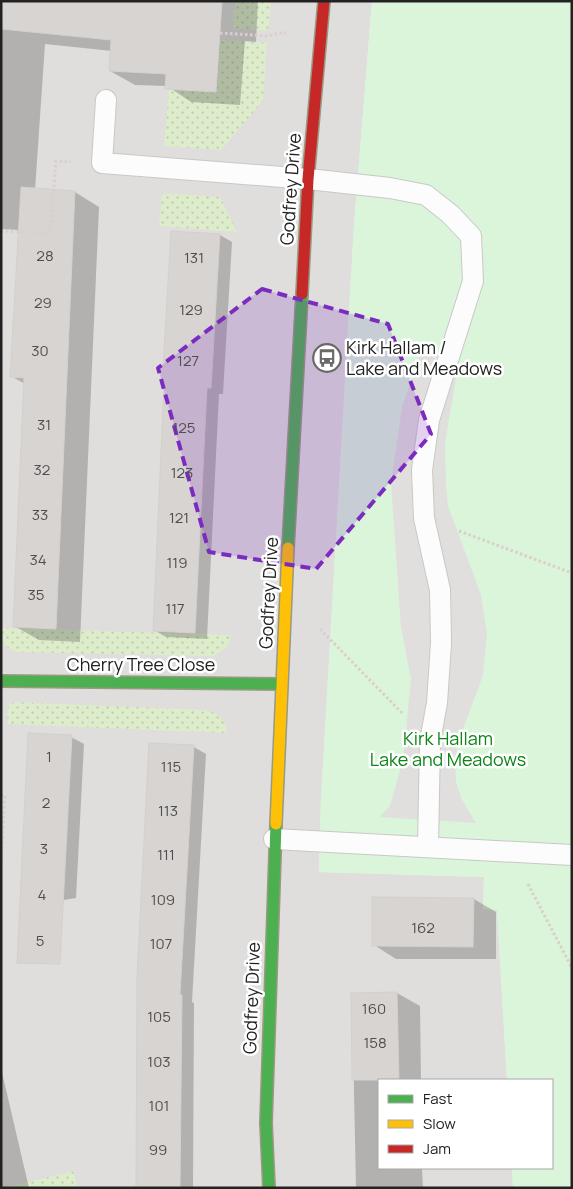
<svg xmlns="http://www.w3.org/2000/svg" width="573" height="1189" font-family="Manrope,sans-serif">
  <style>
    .residential { fill: #dfdedc }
    .grass { fill: url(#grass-dots) }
    .park { fill: #daf5da }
    .parking { fill: #e0dfde }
    .shadow { fill: #0003 }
    .building { fill: #d7d4d2; stroke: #d3d0cc }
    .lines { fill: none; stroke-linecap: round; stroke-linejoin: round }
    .lane-casing { stroke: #c9c8c7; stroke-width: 22 }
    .fast-casing { stroke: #999a82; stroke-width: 14 }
    .slow-casing { stroke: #999a82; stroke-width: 14 }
    .jam-casing { stroke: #999a82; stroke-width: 14 }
    .path { stroke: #dccecd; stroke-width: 3; stroke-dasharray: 2.5 2.5; stroke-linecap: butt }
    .lane { stroke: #fdfcfc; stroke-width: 20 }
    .fast { stroke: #4caf50; stroke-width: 11 }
    .slow { stroke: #ffc107; stroke-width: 11 }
    .jam { stroke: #c62828; stroke-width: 11 }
    .marked { fill: #7b2cbf; fill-opacity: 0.2; stroke: #7b2cbf; stroke-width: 4; stroke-dasharray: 10 6; stroke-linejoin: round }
    .labels { text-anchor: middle; stroke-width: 5; stroke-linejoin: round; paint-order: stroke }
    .number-label { font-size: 15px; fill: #4f4e4e }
    .street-label { font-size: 18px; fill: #222; stroke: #fff }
    .poi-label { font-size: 18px; fill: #222; stroke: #fff; text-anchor: start }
    .park-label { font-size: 18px; fill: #0c8416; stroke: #fff }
  </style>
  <defs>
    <pattern id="grass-dots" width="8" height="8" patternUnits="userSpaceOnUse" patternTransform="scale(1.25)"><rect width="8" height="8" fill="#ddeccb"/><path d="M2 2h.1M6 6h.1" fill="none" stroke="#bdcaae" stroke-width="1.8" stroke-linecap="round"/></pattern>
  </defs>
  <rect width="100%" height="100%" fill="#f0eeeb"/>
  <path class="residential" d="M1 1H372L354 225 321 800 319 872 484 877 483 908 497 909 507 1080H379V1168H512L513 1188H1Z"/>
  <g class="grass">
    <path d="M235 1H271L268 31 233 28Z"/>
    <path d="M221 40 267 43 263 101 221 150 164 146 169 90 217 93Z"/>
    <path d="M162 193 220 197 237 232 159 226Z"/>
    <path d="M1 628 231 635 228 646 214 656 16 652C3 646 1 642 1 628Z"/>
    <path d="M15 702 205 710C219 713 225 719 227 733L8 724 7 710 10 704Z"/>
    <path d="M74 1171 77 1188H4Z"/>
  </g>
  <path class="park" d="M372 1H572V1188H513L512 1168H552V1080H507L497 910 483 909 484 877 319 872 321 800 354 225Z"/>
  <path class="parking" d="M421 353 458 366 445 443 446 485 448 506 481 595 487 634 483 675 459 740 455 763 456 782 462 800 476 823 380 817 390 806 403 760 411 679 401 627 391 483 402 407Z"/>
  <g class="shadow">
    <path d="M1 1H258L256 42 245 41 240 105 191 102 167 86 135 85 110 71 112 51 45 44 35 190 75 192 99 207 80 642 39 640 14 626 25 384 11 376 20 230 1 229Z"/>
    <path d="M220 235 232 242 223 394H219L207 639 166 637 154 630Z"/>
    <path d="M71 737 84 744 76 898 33 905Z"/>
    <path d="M194 747 206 754 192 1002 194 1003 193 1188H137Z"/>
    <path d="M474 899 496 912V959H396L374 945Z"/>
    <path d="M397 993 420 1006 421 1080H379V1168H422L423 1188H356L352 994Z"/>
    <path d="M1 1068 29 1188H1Z"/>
  </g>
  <g class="building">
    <path d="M1 1H222L216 92 165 89 166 74 109 71 111 40 1 29Z"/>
    <path d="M21 187 75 191 56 629 13 627 24 378 10 377Z"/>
    <path d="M171 231 220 234 211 388H207L195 633 153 631 164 386 162 385Z"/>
    <path d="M28 733 72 735 60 964 17 963Z"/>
    <path d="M149 743 194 745 180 995H182L180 1188H136L137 978Z"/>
    <path d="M372 897 474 898 473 947 372 946Z"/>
    <path d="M397 992 399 1080H352L351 993Z"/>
  </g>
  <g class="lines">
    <defs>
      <g id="lane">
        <path d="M106 100 102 163 308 179 390 188 426 195 450 214 471 236 473 281 429 420 422 470 424 518 440 590 441 643 437 703 430 741 428 847"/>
        <path d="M274 839 572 855"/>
      </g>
      <g id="fast">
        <path d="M288 548 302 294"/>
        <path d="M1 681 281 684"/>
        <path d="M269 1188 266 1123 276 824"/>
      </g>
      <path id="slow" d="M276 824 288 548"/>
      <path id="jam" d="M302 294 308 179 324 1"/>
    </defs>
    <use href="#lane" class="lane-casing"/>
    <use href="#fast" class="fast-casing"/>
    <use href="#slow" class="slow-casing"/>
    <use href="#jam" class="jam-casing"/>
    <g class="path">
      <path d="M220 33 269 36 278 33H286"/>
      <path d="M1 231 50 233 56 161 71 162"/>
      <path d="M459 531 572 573"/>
      <path d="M320 629 403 714"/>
      <path d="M1 795H5L1 865"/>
      <path d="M528 884 572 968"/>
    </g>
    <use href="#lane" class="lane"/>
    <use href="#fast" class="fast"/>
    <use href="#slow" class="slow"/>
    <use href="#jam" class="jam"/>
  </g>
  <path class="marked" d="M262 289 388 324 431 434 316 569 209 552 158 368Z"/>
  <defs>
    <symbol id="bus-ring" viewBox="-11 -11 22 22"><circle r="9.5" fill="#fff" stroke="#6a6968" stroke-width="1.5"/><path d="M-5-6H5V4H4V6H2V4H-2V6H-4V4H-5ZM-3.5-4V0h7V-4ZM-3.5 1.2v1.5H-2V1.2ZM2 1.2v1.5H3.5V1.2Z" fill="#6a6968"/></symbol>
  </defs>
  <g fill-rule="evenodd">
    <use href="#bus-ring" x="311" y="342" width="32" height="32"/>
  </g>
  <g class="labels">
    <g class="number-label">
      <text x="45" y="261">28</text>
      <text x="194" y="263">131</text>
      <text x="43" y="308">29</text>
      <text x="191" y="315">129</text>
      <text x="40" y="356">30</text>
      <text x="188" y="366">127</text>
      <text x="44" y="430">31</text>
      <text x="184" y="433">125</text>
      <text x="42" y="475">32</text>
      <text x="182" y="478">123</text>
      <text x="40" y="520">33</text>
      <text x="179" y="523">121</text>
      <text x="38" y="565">34</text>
      <text x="177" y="568">119</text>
      <text x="36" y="600">35</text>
      <text x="175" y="614">117</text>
      <text x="49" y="762">1</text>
      <text x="171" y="772">115</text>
      <text x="46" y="808">2</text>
      <text x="168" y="816">113</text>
      <text x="44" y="854">3</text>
      <text x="166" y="860">111</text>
      <text x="42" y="900">4</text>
      <text x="163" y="905">109</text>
      <text x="423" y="933">162</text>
      <text x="40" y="946">5</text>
      <text x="161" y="949">107</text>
      <text x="374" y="1014">160</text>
      <text x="159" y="1022">105</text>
      <text x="375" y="1048">158</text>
      <text x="159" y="1067">103</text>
      <text x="159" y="1111">101</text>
      <text x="158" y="1155">99</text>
    </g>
    <g class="street-label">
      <text transform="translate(291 189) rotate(-86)" y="6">Godfrey Drive</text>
      <text transform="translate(269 593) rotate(-87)" y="6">Godfrey Drive</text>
      <text x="141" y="671">Cherry Tree Close</text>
      <text transform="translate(252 998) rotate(-88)" y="6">Godfrey Drive</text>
    </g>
    <g class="poi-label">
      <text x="346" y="354">Kirk Hallam /<tspan x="346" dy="21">Lake and Meadows</tspan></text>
    </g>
    <g class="park-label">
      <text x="448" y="745">Kirk Hallam<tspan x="448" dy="21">Lake and Meadows</tspan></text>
    </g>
  </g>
  <rect width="573" height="1189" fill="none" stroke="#222222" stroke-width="5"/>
  <rect x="378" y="1079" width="175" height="90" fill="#ffffff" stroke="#a7a7a7"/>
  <rect x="388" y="1095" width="25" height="8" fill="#4caf50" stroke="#a7a7a7"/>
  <text x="423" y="1104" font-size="15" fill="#222222">Fast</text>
  <rect x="388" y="1120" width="25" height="8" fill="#ffc107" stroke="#a7a7a7"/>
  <text x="423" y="1129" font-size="15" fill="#222222">Slow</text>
  <rect x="388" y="1145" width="25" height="8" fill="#c62828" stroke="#a7a7a7"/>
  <text x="423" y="1154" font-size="15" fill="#222222">Jam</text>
</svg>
